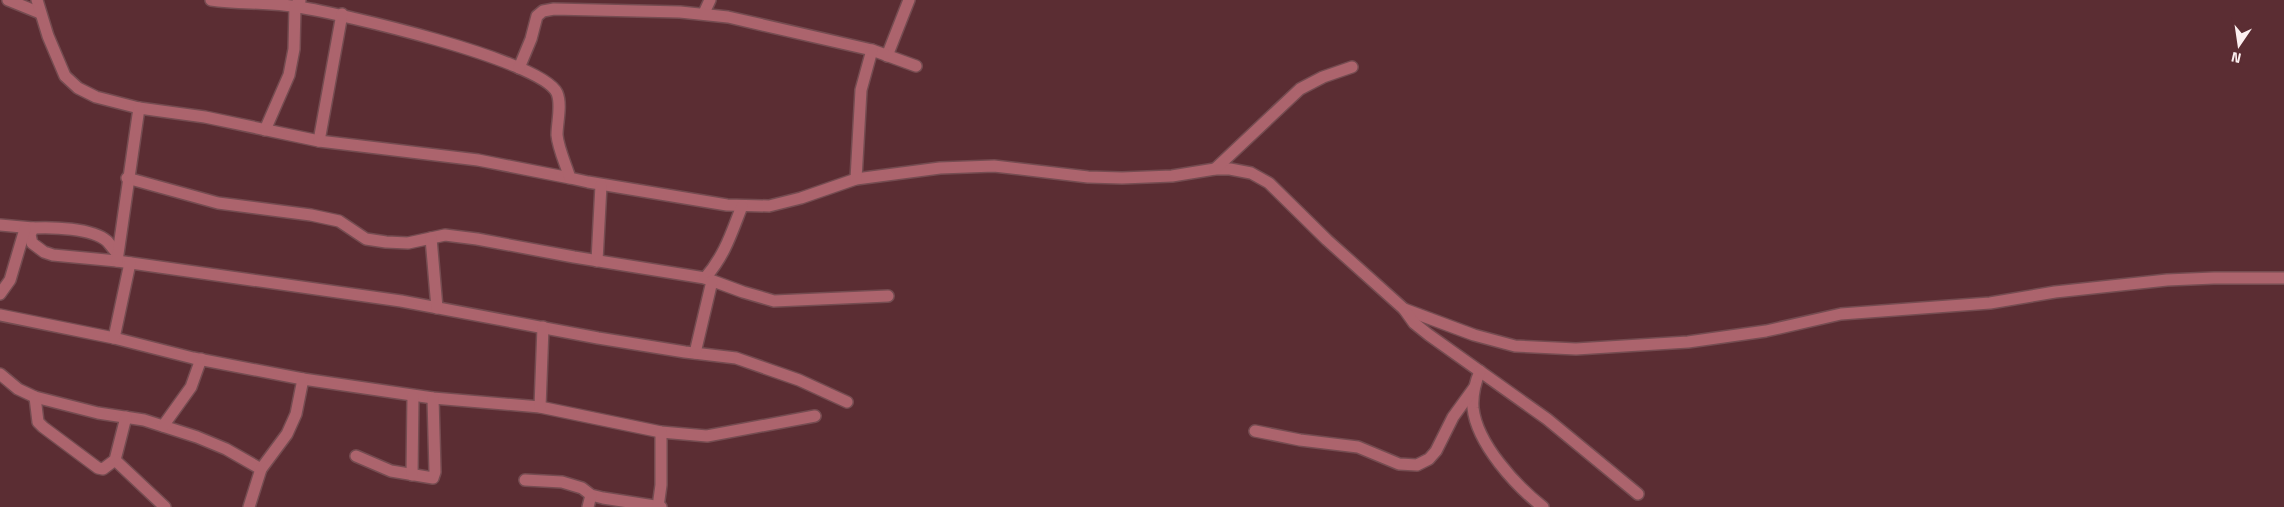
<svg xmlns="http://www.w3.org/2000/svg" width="2284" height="507" font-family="'Titillium Web',sans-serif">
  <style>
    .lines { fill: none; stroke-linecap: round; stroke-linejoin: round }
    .minor-casing { stroke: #754c51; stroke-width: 14 }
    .minor { stroke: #ac646d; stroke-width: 11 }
  </style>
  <rect width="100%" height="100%" fill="#5b2d33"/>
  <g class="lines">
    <defs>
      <g id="minor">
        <path d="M8 0 40 13"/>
        <path d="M37 0 48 36 65 76 78 88 96 97 139 108 205 117 319 141 478 160 570 178"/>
        <path d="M211 0C240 4 269 2 298 7 339 13 542 60 557 93 562 105 557 122 557 135 558 148 566 165 570 178L588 182 727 205 769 206 801 198 856 179 940 168 994 166 1088 177 1122 178 1172 176 1215 169H1230L1251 173 1269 183 1327 240 1404 309 1474 335 1515 346 1576 349 1688 342 1766 331 1841 314 1990 303 2055 292 2167 280 2214 278H2284"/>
        <path d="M704 13 710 0"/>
        <path d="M887 56 909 0"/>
        <path d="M519 68 531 39 537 16 543 11 554 9 680 12 728 17 872 50 916 66"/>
        <path d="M265 130 289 75 294 49 295 6 300 1"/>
        <path d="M319 141 342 14"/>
        <path d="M1215 169 1300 89 1323 77 1352 67"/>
        <path d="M127 178 218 203 311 215 339 221 366 239 386 242 408 243 445 235 477 239 574 257 705 278 743 292 774 301 888 296"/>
        <path d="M856 179 861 90 872 50"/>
        <path d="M0 225 33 228 30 235 32 243 44 252 53 255 117 261 401 301 598 338 685 352 736 358 799 380 847 402"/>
        <path d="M33 228C52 227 92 228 107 241 110 244 113 249 117 253"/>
        <path d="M431 238 437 308"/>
        <path d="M117 261 139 108"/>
        <path d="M597 261 601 185"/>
        <path d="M705 278C725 255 731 234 742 206"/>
        <path d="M0 294 10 280 25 229"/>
        <path d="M1404 309 1414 323 1429 335 1547 419 1638 494"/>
        <path d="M0 315 114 338 193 358 303 379 433 398 540 407 661 432 707 436 815 416"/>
        <path d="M114 338 130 263"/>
        <path d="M695 353 712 281"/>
        <path d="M1480 371C1475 383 1472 395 1473 408 1477 444 1516 486 1543 507"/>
        <path d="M0 374 18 389 35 397 98 413 144 420 197 437 226 449 261 469"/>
        <path d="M35 397 38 422 43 427 98 468 103 469 115 460 126 417"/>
        <path d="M540 407 543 327"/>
        <path d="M163 426 191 387 201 359"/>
        <path d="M1255 431 1300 440 1358 447 1399 464 1417 465 1429 459 1436 451 1453 417 1474 388"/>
        <path d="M356 456 391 471 433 478 435 472 433 398"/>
        <path d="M115 460 165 507"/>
        <path d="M412 475 413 396"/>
        <path d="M525 480 562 482 582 488 591 495 603 498 661 507"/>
        <path d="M249 507 261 469 287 434 296 414 303 379"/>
        <path d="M588 507 591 495"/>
        <path d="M658 507 661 485V432"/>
      </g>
    </defs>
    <use href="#minor" class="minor-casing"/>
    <use href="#minor" class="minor"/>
  </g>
  <g transform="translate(2239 45) rotate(193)" stroke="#5b2d33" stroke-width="4" paint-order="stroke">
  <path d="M0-4L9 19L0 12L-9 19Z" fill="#fcf0f1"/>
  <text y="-8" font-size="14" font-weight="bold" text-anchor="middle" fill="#fcf0f1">N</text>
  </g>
</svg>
